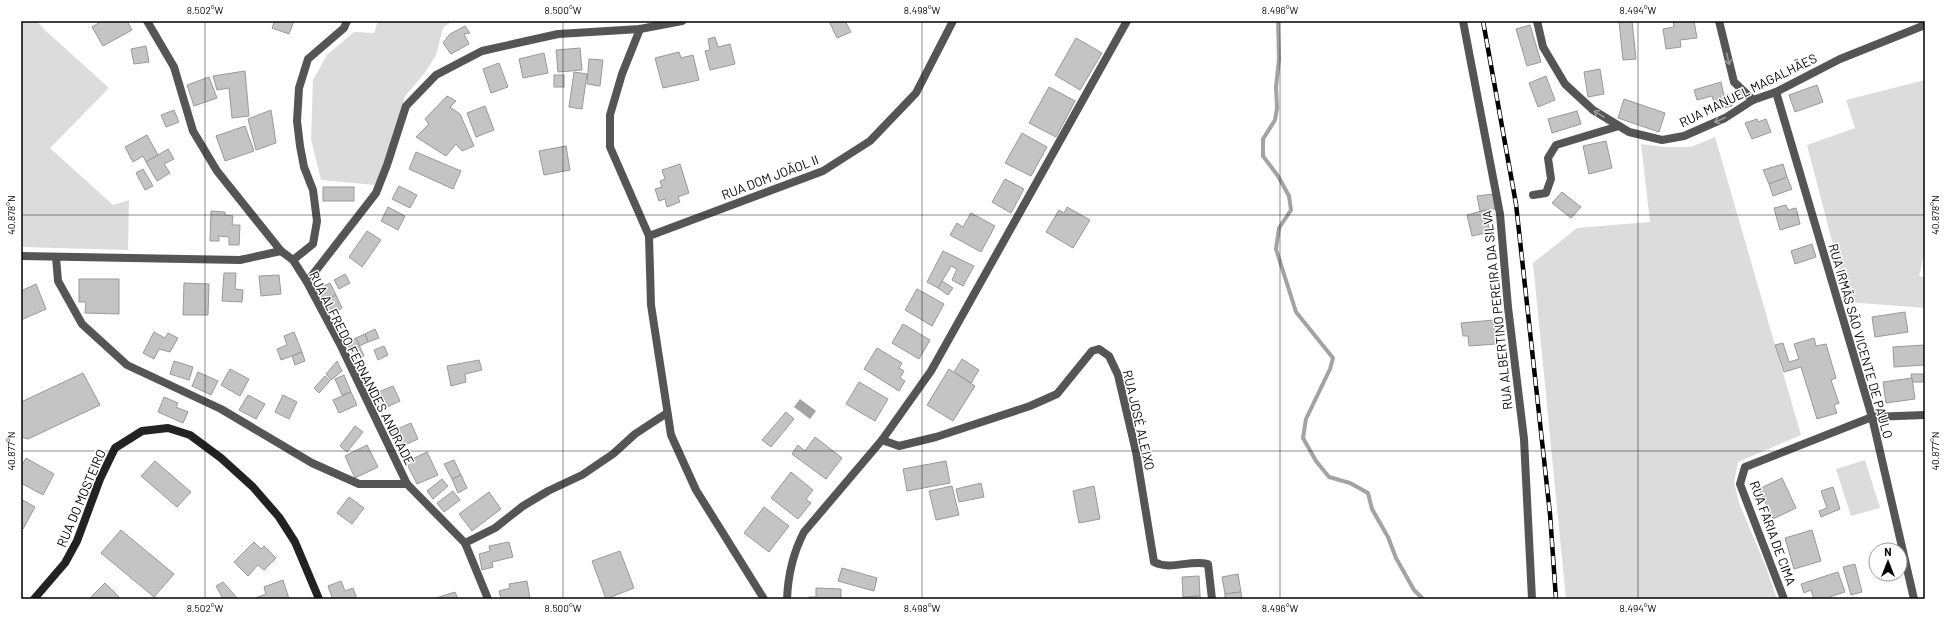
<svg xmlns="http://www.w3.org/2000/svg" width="1946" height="620" font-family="Barlow,sans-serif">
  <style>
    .green { fill: #dcdcdc }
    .water { fill: #a3a3a3 }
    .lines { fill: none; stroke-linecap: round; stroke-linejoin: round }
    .stream { stroke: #a3a3a3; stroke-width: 4 }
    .building { fill: #c4c4c4; stroke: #999 }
    .minor { stroke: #555; stroke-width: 8 }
    .secondary { stroke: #222; stroke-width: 8 }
    .rail-casing { stroke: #000; stroke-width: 4.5 }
    .rail { stroke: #fff; stroke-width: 3; stroke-dasharray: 9; stroke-linecap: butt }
    .oneway { stroke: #999 }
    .ticks { fill: none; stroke: #000; stroke-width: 1; stroke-opacity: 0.45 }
    .labels { text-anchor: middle; stroke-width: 3; stroke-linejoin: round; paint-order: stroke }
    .street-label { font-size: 13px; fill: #000; stroke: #fff }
    .neatline { fill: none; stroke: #000; stroke-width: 1.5 }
    .ticks-label { font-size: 10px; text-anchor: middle; fill: #000 }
  </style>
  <rect width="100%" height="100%" fill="#fff"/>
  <g class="green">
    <path d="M21 21H37L47 32 109 88 50 148 113 205 129 200 128 250 21 247Z"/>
    <path d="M378 21H452L443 28 436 55 424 74 405 96 399 120 384 166 375 185 321 180 311 139 313 80 327 55 354 32 374 33Z"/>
    <path d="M1925 80V251L1919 276 1925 277V308L1848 302 1807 145 1855 128 1846 100Z"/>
    <path d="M1715 137 1801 435 1738 462 1734 482 1739 503 1766 567 1777 599H1566L1533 263 1577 228 1650 222 1641 144 1663 147H1691Z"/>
    <path d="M1865 460 1880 508 1851 516 1836 469Z"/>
  </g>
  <path class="water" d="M800 399 816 411 810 419 794 407Z"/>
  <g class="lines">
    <path class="stream" d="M1278 21 1279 59 1276 87 1277 108 1275 120 1263 139V156L1278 176 1289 196 1291 210 1279 228 1276 249 1296 312 1333 358 1330 369 1306 419 1303 438 1316 461 1329 477 1350 483 1368 493 1372 509 1388 537 1396 558 1414 590 1423 599"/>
  </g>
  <g class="building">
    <path d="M102 21H127L132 30 103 46 92 27Z"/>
    <path d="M275 21H294L289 34 272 28Z"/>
    <path d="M829 21H845L851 32 837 38Z"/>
    <path d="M1619 21H1632L1636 59 1623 60Z"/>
    <path d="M1673 21H1694L1697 38 1680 40 1681 47 1666 49 1663 29 1674 27Z"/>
    <path d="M1530 25 1541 62 1527 66 1516 29Z"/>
    <path d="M465 26 470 33 464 34 469 44 451 54 443 43 450 34Z"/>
    <path d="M715 37 718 47 730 44 735 64 710 70 705 51 710 50 708 39Z"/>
    <path d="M1076 38 1102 53 1080 90 1055 75Z"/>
    <path d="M146 46 149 62 134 64 131 49Z"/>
    <path d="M580 48 582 70 558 72 556 50Z"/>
    <path d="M679 52 681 58 693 55 699 80 663 88 655 58Z"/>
    <path d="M544 53 548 73 523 78 519 59Z"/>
    <path d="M589 59 603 60 600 86 587 84Z"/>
    <path d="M499 63 508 87 491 93 483 69Z"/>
    <path d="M1600 69 1604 94 1588 97 1584 72Z"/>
    <path d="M245 71 249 116 232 118 229 88 217 90 213 76Z"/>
    <path d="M574 72 587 74 582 109 569 107Z"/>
    <rect x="554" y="75" width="10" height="12"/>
    <path d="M1546 76 1555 100 1538 107 1529 83Z"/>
    <path d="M209 77 217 98 194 106 187 85Z"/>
    <path d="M1721 82 1724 96 1728 94 1732 106 1716 110 1712 96 1697 100 1694 90Z"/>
    <path d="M1817 85 1823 102 1795 112 1789 95Z"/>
    <path d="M1049 87 1075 101 1056 137 1029 123Z"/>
    <path d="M447 96 456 101 450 107 460 114 474 146 462 151 456 144 446 156 416 137 429 124 425 119Z"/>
    <path d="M1624 99 1665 113 1659 132 1618 118Z"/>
    <path d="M485 106 494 130 476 137 467 113Z"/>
    <path d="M174 110 179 122 166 127 161 115Z"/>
    <path d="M271 110 276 143 256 150 248 119Z"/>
    <path d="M1577 111 1581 124 1552 133 1548 119Z"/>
    <path d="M1757 119 1758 122 1766 119 1771 132 1752 139 1745 123Z"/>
    <path d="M245 126 254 151 225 161 216 136Z"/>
    <path d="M1022 133 1047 147 1031 176 1005 163Z"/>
    <path d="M147 135 158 155 146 162 143 156 133 162 125 147Z"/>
    <path d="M1606 141 1612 168 1589 174 1583 146Z"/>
    <path d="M566 146 570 170 544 175 539 151Z"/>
    <path d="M168 149 174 159 164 164 170 173 157 181 146 162Z"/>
    <path d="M416 152 461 171 453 189 409 169Z"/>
    <path d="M680 164 689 193 678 197 680 202 667 207 665 199 659 201 655 189 662 187 660 181 665 179 662 170Z"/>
    <path d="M1783 164 1787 177 1769 184 1763 170Z"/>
    <path d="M143 169 153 186 145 190 136 173Z"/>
    <path d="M1787 177 1792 189 1773 196 1769 184Z"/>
    <path d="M1005 179 1024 189 1011 213 992 202Z"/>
    <path d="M399 186 417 195 410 208 392 199Z"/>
    <rect x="323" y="187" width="31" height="14"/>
    <path d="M1562 192 1581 207 1571 218 1552 203Z"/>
    <path d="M1493 194 1495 209 1480 211 1477 196Z"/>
    <path d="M1786 205 1788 210 1796 208 1800 224 1780 230 1774 208Z"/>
    <path d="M388 207 405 216 398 230 381 221Z"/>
    <path d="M1067 207 1090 220 1073 248 1046 232 1059 210 1064 213Z"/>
    <path d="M1485 210 1490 232 1472 236 1467 215Z"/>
    <path d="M211 211 225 212V215L233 216 232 225H240L239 245H229V237L219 236V241H210Z"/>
    <path d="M971 213 995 226 981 252 950 235 957 223 963 227Z"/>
    <path d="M367 231 381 240 362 267 349 257Z"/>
    <path d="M1812 244 1816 257 1795 264 1791 251Z"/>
    <path d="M943 251 974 266 963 286 952 280 957 269 951 266 938 288 927 282Z"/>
    <path d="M224 273H236L235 289 243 290 242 302 222 301Z"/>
    <path d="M345 274 350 283 339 289 334 280Z"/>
    <path d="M279 275 281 294 261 296 259 276Z"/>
    <path d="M79 279H119V314L85 313 86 302H79Z"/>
    <path d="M942 281 953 288 948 295 938 288Z"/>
    <path d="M184 283 209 284 208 315H183Z"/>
    <path d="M330 283 336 295 324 301 318 289Z"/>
    <path d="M36 284 46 309 21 320V291Z"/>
    <path d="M917 289 944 304 932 326 905 310Z"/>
    <path d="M336 295 342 308 330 314 324 301Z"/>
    <path d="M1905 312 1908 332 1875 337 1872 317Z"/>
    <path d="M1494 320 1496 344 1469 346 1468 336H1463L1461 323Z"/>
    <path d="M903 324 930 340 919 359 892 343Z"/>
    <path d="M375 329 379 338 368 342 365 334Z"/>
    <path d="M154 332 165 338 168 333 178 338 170 352 159 349 154 359 143 353Z"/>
    <path d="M294 332 302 352 281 360 277 349 287 345 284 336Z"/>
    <path d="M365 334 368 342 359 346 356 338Z"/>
    <path d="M356 338 364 356 355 360 347 343Z"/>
    <path d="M1814 338 1816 346 1826 344 1836 378 1831 380 1839 403 1834 405 1837 413 1817 419 1801 367 1784 372 1775 345 1783 343 1789 362 1799 359 1794 344Z"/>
    <path d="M1925 345V365L1894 367 1893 347Z"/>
    <path d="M384 346 388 355 378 360 374 350Z"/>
    <path d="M877 348 902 363 899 368 904 371 900 378 905 381 899 391 864 369Z"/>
    <path d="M302 352 305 361 295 365 292 356Z"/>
    <path d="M962 359 979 370 971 383 954 372Z"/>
    <path d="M479 360 482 370 465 374 466 382 451 386 447 366Z"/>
    <path d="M174 361 193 367 189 380 170 374Z"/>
    <path d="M337 361 342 371 331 380 326 374Z"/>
    <path d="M230 369 249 379 240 396 221 385Z"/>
    <path d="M949 369 975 386 953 421 927 405Z"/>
    <path d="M198 372 218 381 211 395 192 386Z"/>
    <path d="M83 373 100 405 28 439 21 437V402Z"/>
    <path d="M1911 374H1925V382H1912Z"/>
    <path d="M344 375 351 392 342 395 335 379Z"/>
    <path d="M325 376 330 381 319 393 314 388Z"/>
    <path d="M1912 378 1915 399 1886 403 1883 382Z"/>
    <path d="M859 382 888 399 875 421 846 404Z"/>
    <path d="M393 386 400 401 383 409 376 393Z"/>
    <path d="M351 392 357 405 339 413 333 400Z"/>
    <path d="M248 395 265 404 256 419 239 410Z"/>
    <path d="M283 395 297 402 289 419 275 412Z"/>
    <path d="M164 397 178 403 176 407 188 412 183 423 158 412Z"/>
    <path d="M786 412 794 419 771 447 762 440Z"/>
    <path d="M411 423 418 439 398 448 391 432Z"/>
    <path d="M355 426 363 432 347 452 340 446Z"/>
    <path d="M815 437 842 458 826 479 792 454 798 445 805 451Z"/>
    <path d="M367 445 378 467 355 478 345 456Z"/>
    <path d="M427 452 438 475 417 484 406 462Z"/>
    <path d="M26 458 54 474 43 495 21 483V467Z"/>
    <path d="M454 460 461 475 452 479 444 464Z"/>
    <path d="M155 461 191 492 177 507 141 476Z"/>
    <path d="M946 461 950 483 907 491 903 469Z"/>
    <path d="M791 472 813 490 806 499 811 503 798 519 771 498Z"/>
    <path d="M461 475 467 488 458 493 452 479Z"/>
    <path d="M1782 478 1796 508 1773 519 1759 489Z"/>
    <path d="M442 479 448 486 433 499 427 491Z"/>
    <path d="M981 483 984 497 959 502 956 489Z"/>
    <path d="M952 486 959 515 936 520 929 491Z"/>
    <path d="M1094 486 1100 519 1079 523 1073 491Z"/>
    <path d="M1833 487 1840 509 1821 517 1819 511 1827 508 1821 491Z"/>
    <path d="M453 491 460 500 444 512 437 503Z"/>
    <path d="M489 492 501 509 472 531 459 514Z"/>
    <path d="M349 497 364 508 352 524 337 513Z"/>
    <path d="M21 499 35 507 23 529 21 528Z"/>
    <path d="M764 507 789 526 769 552 744 533Z"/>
    <path d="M121 530 174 574 154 597 101 553Z"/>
    <path d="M1812 530 1821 561 1794 569 1785 538Z"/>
    <path d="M254 542 261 549 264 546 276 558 264 570 258 565 248 576 234 562Z"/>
    <path d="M509 542 513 557 492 562 493 567 482 570 479 554 490 551 489 546Z"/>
    <path d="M620 551 634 588 606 599 592 561Z"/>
    <path d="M1855 564 1862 592 1851 595 1843 567Z"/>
    <path d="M842 568 877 578 874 591 838 581Z"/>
    <path d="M1838 572 1845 592 1823 599H1814L1811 590 1804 593 1801 584Z"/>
    <path d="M1238 574 1241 592 1225 594 1222 577Z"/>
    <path d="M1199 576 1200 596 1183 597 1182 577Z"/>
    <path d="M283 580 289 599H253L266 594 264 587Z"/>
    <path d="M341 581 345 591 353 588 357 599H331L332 597 328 586Z"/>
    <path d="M527 581 530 599H501L499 591 510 588 509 584Z"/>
    <path d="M223 582 238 599H223L216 586Z"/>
    <path d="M105 583 119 597 117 599H91L90 598Z"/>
    <path d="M816 588 841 589V599H809V597H816Z"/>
    <path d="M455 592 458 599H433Z"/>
    <path d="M1241 592 1242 599H1225V594Z"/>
    <path d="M1200 596 1201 599H1183V597Z"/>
  </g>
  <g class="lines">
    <g class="minor">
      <path d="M147 21 174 67 193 131 217 171 281 251 293 260 307 282 340 344 407 484 465 543 488 599"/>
      <path d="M1463 21 1500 214 1508 307 1524 439 1532 599"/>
      <path d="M1537 21 1543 47 1565 84 1593 110 1629 132 1662 140 1684 136 1725 118 1753 100 1776 92 1840 59 1925 25"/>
      <path d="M1719 21 1734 82 1753 100"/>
      <path d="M640 29 622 74 610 115V147L649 236 651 305 671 435 696 490 764 599"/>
      <path d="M1776 92 1872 417 1914 599"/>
      <path d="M1533 195 1546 193 1551 179 1548 158 1556 145 1619 126"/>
      <path d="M649 236 823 171 870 141 916 93 953 21"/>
      <path d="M21 256 240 260 281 251"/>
      <path d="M56 257 58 281 82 324 127 365 221 409 312 463 359 484H407"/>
      <path d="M293 260 313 244 317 221 313 190 304 167 300 146 297 121 299 88 308 59 344 28 347 21"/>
      <path d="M307 282 376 193 387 165 406 106 436 75 482 51 558 34 640 29 682 21"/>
      <path d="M882 440 899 446 936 437 1030 406 1057 394 1092 351 1099 349 1109 356 1118 375 1136 452 1154 562C1171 571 1190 559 1208 564L1212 599"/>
      <path d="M465 543 495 528 523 506 548 491 582 475 613 454 635 434 667 413"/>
      <path d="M787 599C788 575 793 553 804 532L882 440 931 371 1127 21"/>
      <path d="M1784 599 1740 484 1745 467 1872 417 1925 415"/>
    </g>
    <path class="secondary" d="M34 599 65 563 77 541 100 479 115 448 142 431 168 428 190 435 221 458 253 487 279 517 295 542 319 599"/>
    <defs>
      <path id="rail" d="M1483 21 1516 204 1550 514 1556 599"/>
    </defs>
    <use href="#rail" class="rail-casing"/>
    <use href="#rail" class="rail"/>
  </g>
  <defs><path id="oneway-shaft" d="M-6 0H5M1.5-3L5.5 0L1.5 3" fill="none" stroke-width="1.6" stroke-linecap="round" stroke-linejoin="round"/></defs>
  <g class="oneway">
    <use href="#oneway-shaft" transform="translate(1728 59) rotate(77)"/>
    <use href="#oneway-shaft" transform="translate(1599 114) rotate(-149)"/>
    <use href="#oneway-shaft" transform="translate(1720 120) rotate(156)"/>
  </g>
  <path class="ticks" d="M205 21V599M563 21V599M922 21V599M1280 21V599M1638 21V599M21 215H1925M21 451H1925"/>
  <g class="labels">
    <g class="street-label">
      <text transform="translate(1748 90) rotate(-26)" y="5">RUA MANUEL MAGALHÃES</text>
      <text transform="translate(770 177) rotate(-21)" y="5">RUA DOM JOÃOL II</text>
      <text transform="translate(1497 310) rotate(-96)" y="5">RUA ALBERTINO PEREIRA DA SILVA</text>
      <text transform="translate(1861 341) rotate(74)" y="5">RUA IRMÃS SÃO VICENTE DE PAULO</text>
      <text transform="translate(362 368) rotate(63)" y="5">RUA ALFREDO FERNANDES ANDRADE</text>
      <text transform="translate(1139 420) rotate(77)" y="5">RUA JOSÉ ALEIXO</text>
      <text transform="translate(81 498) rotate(-67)" y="5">RUA DO MOSTEIRO</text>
      <text transform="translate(1773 533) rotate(70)" y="5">RUA FARIA DE CIMA</text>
    </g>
  </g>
  <rect width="1946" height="620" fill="none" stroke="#ffffff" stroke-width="44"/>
  <g transform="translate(1888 562)"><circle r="19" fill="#ffffff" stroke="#999999"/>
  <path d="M0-3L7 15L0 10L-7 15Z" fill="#000000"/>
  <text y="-6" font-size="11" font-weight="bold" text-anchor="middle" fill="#000000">N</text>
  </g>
  <rect x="22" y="22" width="1902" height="576" class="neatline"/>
  <g class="ticks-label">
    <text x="205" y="14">8.502°W</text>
    <text x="563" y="14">8.500°W</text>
    <text x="922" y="14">8.498°W</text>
    <text x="1280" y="14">8.496°W</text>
    <text x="1638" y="14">8.494°W</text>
    <text transform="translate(11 215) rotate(-90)" y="4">40.878°N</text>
    <text transform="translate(1935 215) rotate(-90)" y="4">40.878°N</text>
    <text transform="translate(11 451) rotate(-90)" y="4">40.877°N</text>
    <text transform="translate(1935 451) rotate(-90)" y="4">40.877°N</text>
    <text x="205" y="612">8.502°W</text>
    <text x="563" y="612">8.500°W</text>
    <text x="922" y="612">8.498°W</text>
    <text x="1280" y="612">8.496°W</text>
    <text x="1638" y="612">8.494°W</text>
  </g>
</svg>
